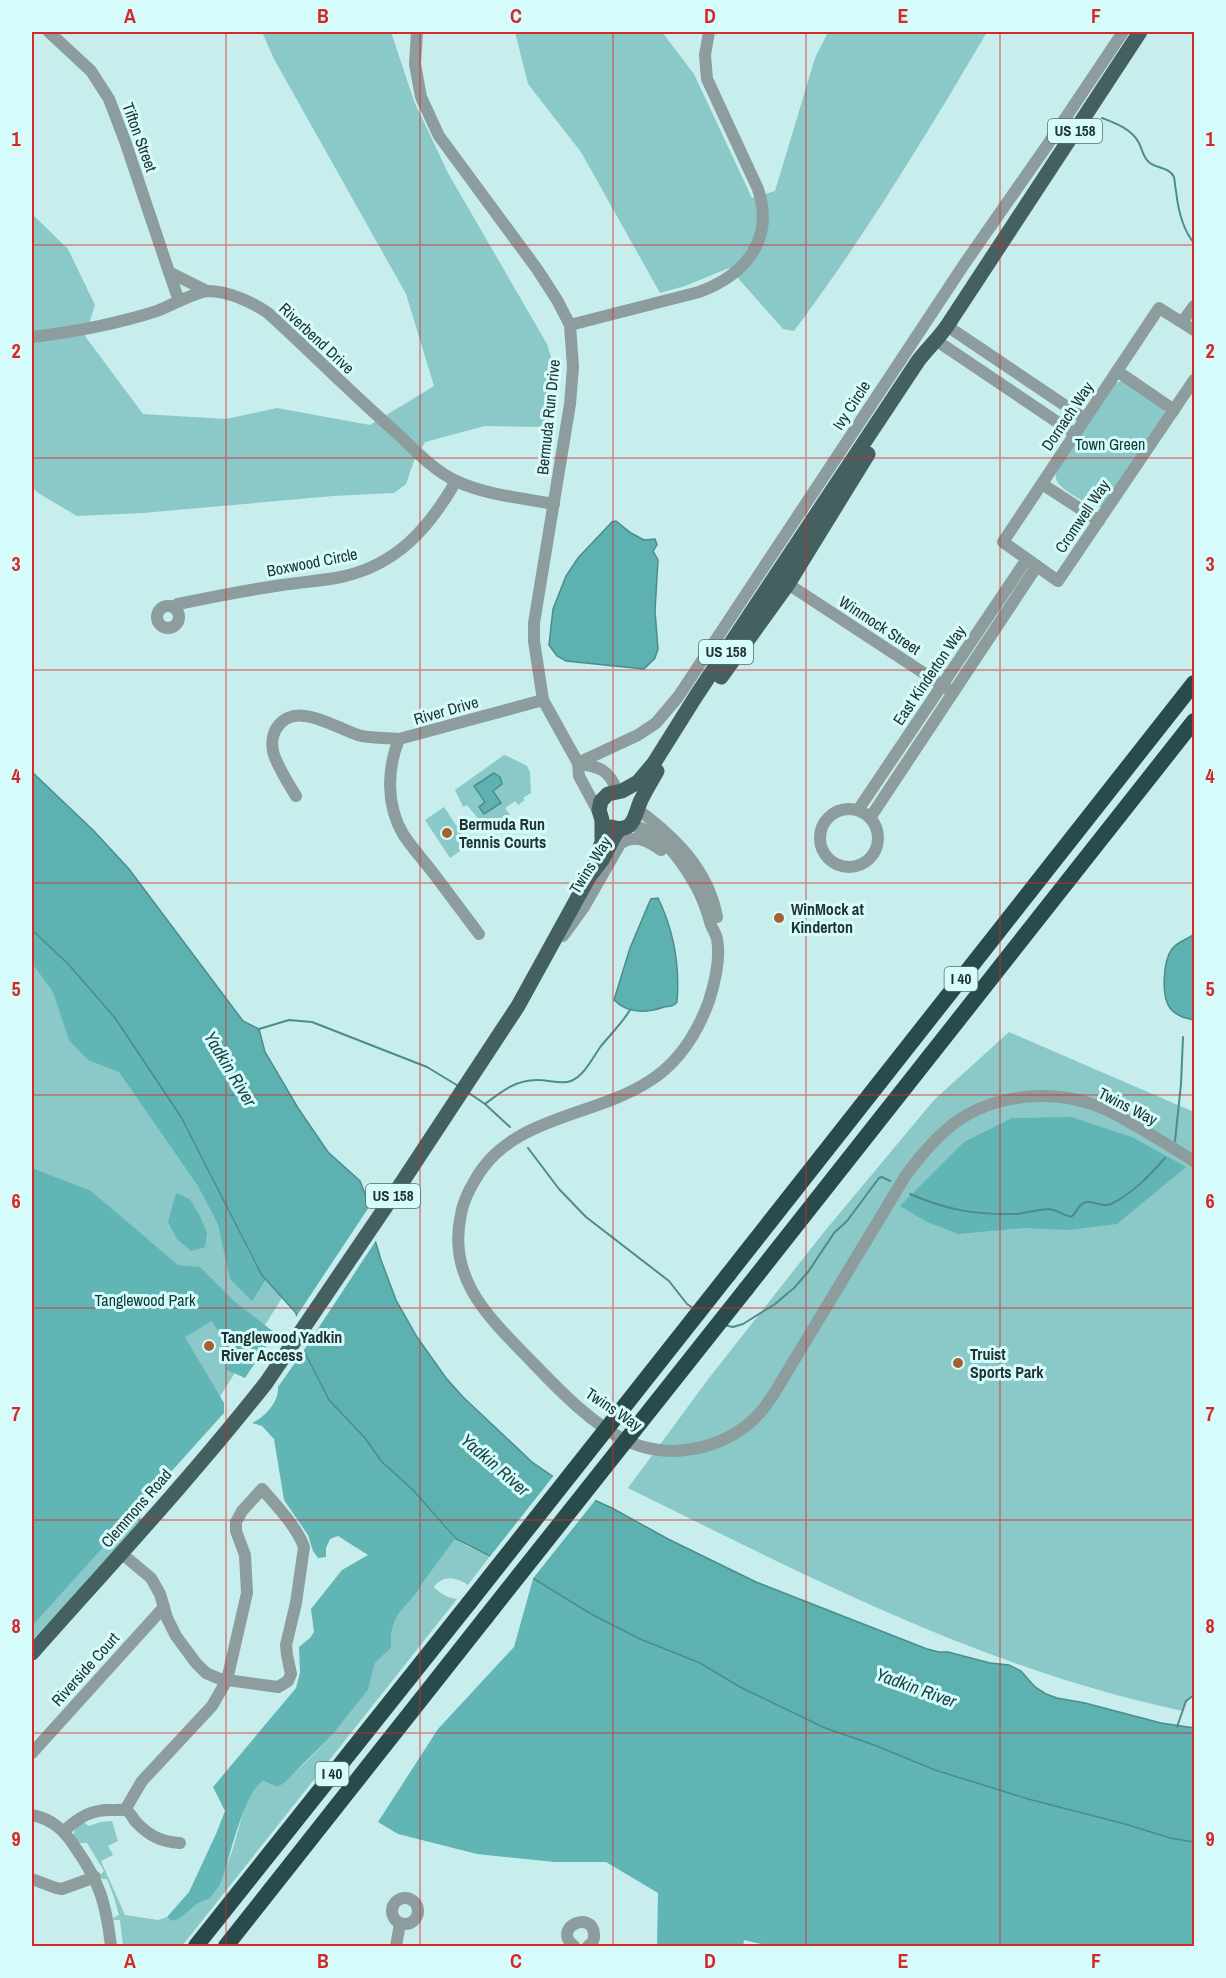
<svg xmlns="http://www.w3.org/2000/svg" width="1226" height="1978" font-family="'Archivo Narrow',sans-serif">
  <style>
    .green { fill: #8ac9c8 }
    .forest { fill: #61b5b5 }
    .water { fill: #5db2b1; stroke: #4c8c8b; stroke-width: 1.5 }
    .pier { fill: #c7eeed }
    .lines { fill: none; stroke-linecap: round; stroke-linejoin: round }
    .stream { stroke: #4c8c8b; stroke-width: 2 }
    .minor { stroke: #8d9c9c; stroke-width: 12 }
    .major { stroke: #446060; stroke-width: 15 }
    .highway { stroke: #294b4b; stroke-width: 16 }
    .highway-bridge { stroke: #294b4b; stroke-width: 16 }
    .grid { fill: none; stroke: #d62828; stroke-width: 1.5; stroke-opacity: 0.55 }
    .poi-dot { fill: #a56032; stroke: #d5fbfb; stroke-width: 2 }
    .labels { text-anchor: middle; stroke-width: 6; stroke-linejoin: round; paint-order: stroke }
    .shield { fill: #d5fbfb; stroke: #586e6e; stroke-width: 1.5 }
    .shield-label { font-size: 15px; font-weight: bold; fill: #233232 }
    .street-label { font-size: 16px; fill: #233232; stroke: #d5fbfb }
    .park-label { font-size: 16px; fill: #0f3939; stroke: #d5fbfb }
    .poi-label { font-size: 16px; font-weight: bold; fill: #233232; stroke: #d5fbfb; text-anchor: start }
    .water-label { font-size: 18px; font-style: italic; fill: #1c4444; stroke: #d5fbfb }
    .neatline { fill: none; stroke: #d62828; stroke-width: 2 }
    .grid-label { font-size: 20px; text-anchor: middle; font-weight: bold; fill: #d62828 }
  </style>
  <rect width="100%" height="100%" fill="#c7eeed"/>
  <g class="green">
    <path d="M262 32H391L414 101 448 173 547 344 557 377 553 415 546 427 485 426 425 442 414 461 406 484 394 493 333 496 143 513 77 516 38 493 32 487V214L68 249 95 305 85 336 143 414 226 419 277 408 370 425 434 386 406 294 274 59Z"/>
    <path d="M515 32H662L694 74 752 198 775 191 815 58 828 32H987C927 134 865 236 794 331L783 329 729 268 685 286 660 293 581 152 528 84Z"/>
    <path d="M1122 381 1164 410 1165 414 1102 507C1092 508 1061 490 1057 481 1055 477 1056 475 1056 471L1115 383Z"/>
    <path d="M504 755C506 755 524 764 527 766L530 772 531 793 523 798 525 800 518 805 515 801 505 808 510 815 494 825 491 821 484 826 467 805 463 807 455 790Z"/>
    <path d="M444 807 469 845 450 858 425 820Z"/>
    <path d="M32 930 181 1117 256 1266 282 1298 209 1414 148 1495 135 1537 32 1641Z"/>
    <path d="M1009 1032 1194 1112V1695L1186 1701 1183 1711C983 1669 809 1577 628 1488L709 1378 824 1232 934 1100Z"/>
    <path d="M455 1539 469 1547 490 1556 468 1585C457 1577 442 1575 434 1587 442 1595 446 1597 457 1599L182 1946H123L120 1920H114L113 1918 119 1915 114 1897 107 1879H102L100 1875 104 1871 87 1843H79L73 1836 75 1828 83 1822 89 1826 100 1822 112 1821 118 1841 108 1846 113 1855 101 1861 125 1915 158 1920 167 1917 172 1921C196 1908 215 1885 228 1861 238 1843 243 1790 262 1781L277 1787 302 1766 334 1733 368 1690 375 1663 391 1648C391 1639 391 1628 396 1619 402 1606 416 1598 422 1584Z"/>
  </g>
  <g class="forest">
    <path d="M32 930 69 965 115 1018 181 1117 256 1266 266 1279 252 1301 230 1279 218 1224 198 1186 119 1072 88 1060 69 1040 53 992 32 963Z"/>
    <path d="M1071 1117 1132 1137 1186 1167 1117 1224 1069 1230 1024 1228 958 1234 925 1221 900 1206 964 1142 1012 1118Z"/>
    <path d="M32 1168 91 1191 178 1265 200 1267 234 1301 275 1333 245 1378 225 1369 233 1356 212 1321 185 1337 224 1403V1413L32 1626Z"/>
    <path d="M176 1193 190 1199 200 1216 207 1233 205 1247 191 1251 177 1239 168 1222Z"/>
    <path d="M304 1350 312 1368 329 1400 365 1438 381 1461 414 1491 455 1539 422 1584C416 1598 402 1606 396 1619 391 1628 391 1639 391 1648L375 1663 368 1690 334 1733 284 1783 277 1787 263 1781C244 1790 229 1862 220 1884 217 1889 213 1894 209 1899 190 1903 187 1918 172 1921L167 1917 189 1892 216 1834 225 1811 213 1787 296 1688 300 1673 299 1647 310 1638 314 1632 311 1609 342 1570 368 1555 338 1536 330 1539 326 1548V1557L318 1558 313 1551 308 1535 284 1500 274 1439 262 1426 252 1423C265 1417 279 1402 278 1387Z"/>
    <path d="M533 1579 591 1614 640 1639 700 1663 740 1687 825 1728 1028 1799 1125 1824 1170 1838 1194 1842V1946H769L744 1940 743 1946H657L658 1893 606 1862H555L477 1854 398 1834 378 1822 438 1729 514 1647Z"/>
  </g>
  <g class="water">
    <path d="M616 521 631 533 644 540 655 539 657 545 653 551 658 560 655 611 658 649 655 658 644 669 566 661 557 656 549 645 553 609 566 576 578 558 612 522Z"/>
    <path d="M32 772 94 831 129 869 243 1021 259 1029 265 1052 298 1108 328 1152 360 1181 367 1199 375 1240 381 1260 396 1300 417 1337 446 1378 463 1397 532 1462 574 1491 612 1508 668 1539 756 1582 927 1649 939 1652H948L990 1663 1009 1665 1021 1671 1035 1687 1046 1694 1057 1698 1085 1703 1161 1723 1194 1728V1842L1170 1838 1125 1824 1028 1799 935 1770 874 1745 825 1728 740 1687 700 1663 640 1639 591 1614 526 1574 456 1539 414 1491 381 1461 365 1438 329 1400 304 1351 296 1313 261 1274 181 1117 115 1018 69 965 32 930Z"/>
    <path d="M494 773 500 777 502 784 493 791 501 803 484 814 479 807 485 802 474 786Z"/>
    <path d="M658 898C674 931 680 965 677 1002 673 1007 670 1006 664 1007 647 1013 628 1014 614 1000L630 948 649 903 651 899Z"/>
    <path d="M1194 934V1020C1185 1018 1176 1016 1170 1008 1161 996 1163 961 1172 949 1178 941 1187 940 1194 934Z"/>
  </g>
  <g class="pier">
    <path d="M371 1204 377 1239 302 1353 294 1320Z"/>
    <path d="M555 1474 575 1488 597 1498 531 1581 488 1559Z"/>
  </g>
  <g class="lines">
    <g class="stream">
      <path d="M1102 118C1115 123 1132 129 1139 143 1143 151 1143 158 1150 163 1158 169 1169 167 1174 177 1175 181 1175 187 1176 191 1178 209 1182 229 1194 243"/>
      <path d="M259 1029 289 1020 312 1022 427 1067 460 1087"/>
      <path d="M469 1093 485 1104 510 1127"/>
      <path d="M485 1104C502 1091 517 1079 539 1080 549 1080 562 1085 571 1081 585 1075 593 1057 601 1046 611 1034 622 1023 630 1010"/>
      <path d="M1175 1141 1181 1084 1183 1037"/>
      <path d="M528 1148 559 1189 586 1217 669 1281 687 1304 693 1308"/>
      <path d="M910 1194C946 1210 977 1215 1016 1214 1026 1213 1040 1209 1049 1209 1057 1210 1063 1215 1071 1217 1077 1213 1077 1206 1084 1203 1092 1199 1101 1208 1111 1204 1132 1194 1150 1175 1165 1158"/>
      <path d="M724 1325 733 1327 743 1324 775 1304 794 1288 808 1272 834 1233 847 1221 879 1178 882 1177 890 1181"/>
      <path d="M1177 1727 1186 1701 1194 1695"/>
    </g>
    <g class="minor">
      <path d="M49 32 91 71 109 99 125 141 169 272 207 291"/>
      <path d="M417 32 415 64 421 97 439 136 537 269 557 300 570 325 573 367 570 404 534 623V641L543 700 578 763 579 776 600 815"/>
      <path d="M169 272 179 301"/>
      <path d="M1182 322 1194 306"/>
      <path d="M570 325 699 292C745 275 775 240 758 189L707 79 705 55 709 32"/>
      <path d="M947 326 1085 419"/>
      <path d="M1194 330 1159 308 1003 542 1058 581 1194 380"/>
      <path d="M32 337C74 332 116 324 157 311 170 306 195 292 208 291 228 291 252 302 268 313 309 350 347 389 389 426 411 445 429 468 456 481 486 495 522 498 554 504"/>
      <path d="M937 341 1075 434"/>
      <path d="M1117 371 1174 410"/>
      <path d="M1042 484 1099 521"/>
      <path d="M784 578 788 584 948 689"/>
      <circle cx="168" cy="617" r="11"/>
      <path d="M173 607 178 604C212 597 247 590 282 585 301 582 321 581 341 577 397 565 429 528 456 481"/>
      <path d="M578 763 638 735 656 723 678 697 965 263 1046 147 1123 32"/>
      <path d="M578 763C599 767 609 769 617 791"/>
      <path d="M296 796C288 783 279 769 274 755 267 733 282 712 305 716 323 718 340 729 358 735 371 739 385 737 399 739"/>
      <circle cx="849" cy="838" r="29"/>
      <path d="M637 809C675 837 708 869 717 917"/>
      <path d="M858 810 1027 559"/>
      <path d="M870 818 1037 566"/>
      <path d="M630 825C662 831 681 860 696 886 703 899 707 911 711 925 713 930 716 934 717 939 721 959 715 982 709 1001 697 1034 679 1063 648 1082 591 1118 511 1116 475 1180 469 1190 463 1202 461 1214 446 1282 493 1321 535 1365 561 1392 593 1425 627 1441 673 1462 732 1448 764 1408 770 1400 776 1391 781 1382L906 1175C918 1159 931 1143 946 1130 988 1093 1056 1086 1107 1110 1137 1125 1166 1144 1194 1161"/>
      <path d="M479 934C464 914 449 894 434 874 424 861 412 848 403 834 386 805 387 769 399 739L543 700"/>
      <path d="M563 936 584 907 620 844C635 833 648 841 661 850"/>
      <path d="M121 1553 151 1578 160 1594 167 1618 176 1636 196 1663 206 1673 220 1679 278 1687 288 1681 291 1674 287 1655 286 1645 296 1603 304 1547C297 1527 276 1505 262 1489L242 1511 236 1522V1531L245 1555 247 1593 227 1680 212 1706 142 1781 125 1810"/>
      <path d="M32 1753 164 1607"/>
      <path d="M32 1815C52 1819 64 1830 75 1847 100 1882 106 1904 111 1946"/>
      <path d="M64 1831C79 1817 92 1809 113 1810 117 1810 124 1809 127 1811 131 1813 133 1819 136 1822 149 1836 162 1842 180 1843"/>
      <path d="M32 1879 56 1888 62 1889 95 1877"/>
      <circle cx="405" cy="1911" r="13"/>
      <path d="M396 1946 400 1924"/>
      <path d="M574 1946C551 1928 592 1909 594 1934 595 1940 592 1943 588 1946"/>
    </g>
    <g class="major">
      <path d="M721 677 788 584 868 454"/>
      <path d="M611 827C635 834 634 815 641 800 646 790 652 780 657 771"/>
      <path d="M589 877 602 842V820L599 810 601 801 608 794 622 791 638 782 654 763 696 696 918 361C928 348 938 339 947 326L1140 32"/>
      <path d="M32 1653C111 1564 192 1477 266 1383L391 1199 518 1006 589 877 602 860 615 835 620 829"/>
    </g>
    <g class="highway">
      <path d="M728 1275 1194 683"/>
      <path d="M746 1289 1194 721"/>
      <path d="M196 1946 469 1603"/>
      <path d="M226 1946 486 1617"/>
    </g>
    <g class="highway-bridge">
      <path d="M469 1603 728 1275"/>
      <path d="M486 1617 746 1289"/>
    </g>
  </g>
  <path class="grid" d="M226 32V1946M420 32V1946M613 32V1946M806 32V1946M1000 32V1946M32 245H1194M32 458H1194M32 670H1194M32 883H1194M32 1095H1194M32 1308H1194M32 1520H1194M32 1733H1194"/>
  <g class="poi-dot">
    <circle cx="447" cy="833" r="6"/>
    <circle cx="779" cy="918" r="6"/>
    <circle cx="209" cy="1346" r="6"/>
    <circle cx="958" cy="1363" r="6"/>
  </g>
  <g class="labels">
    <g class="shield">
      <rect x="1048" y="119" width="54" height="24" rx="4.5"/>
      <rect x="699" y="640" width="54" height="24" rx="4.5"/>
      <rect x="944.5" y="967" width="33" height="24" rx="4.5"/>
      <rect x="366" y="1184" width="54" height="24" rx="4.5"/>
      <rect x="315.5" y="1762" width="33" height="24" rx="4.5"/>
    </g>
    <g class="shield-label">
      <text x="1075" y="136">US 158</text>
      <text x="726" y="657">US 158</text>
      <text x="961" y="984">I 40</text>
      <text x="393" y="1201">US 158</text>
      <text x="332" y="1779">I 40</text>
    </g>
    <g class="street-label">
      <text transform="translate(140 137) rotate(70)" y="6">Tifton Street</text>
      <text transform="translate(317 338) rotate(43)" y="6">Riverbend Drive</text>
      <text transform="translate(851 405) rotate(-57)" y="6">Ivy Circle</text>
      <text transform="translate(1067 416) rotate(-56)" y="6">Dornach Way</text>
      <text transform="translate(548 417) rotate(-84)" y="6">Bermuda Run Drive</text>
      <text transform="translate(1082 516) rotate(-56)" y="6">Cromwell Way</text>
      <text transform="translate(312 562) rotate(-11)" y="6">Boxwood Circle</text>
      <text transform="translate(880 625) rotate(33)" y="6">Winmock Street</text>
      <text transform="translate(929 675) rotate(-56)" y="6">East Kinderton Way</text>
      <text transform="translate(446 710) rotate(-16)" y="6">River Drive</text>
      <text transform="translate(590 865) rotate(-58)" y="6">Twins Way</text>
      <text transform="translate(1128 1106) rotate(27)" y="6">Twins Way</text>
      <text transform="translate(614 1409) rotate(34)" y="6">Twins Way</text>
      <text transform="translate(136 1508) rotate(-49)" y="6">Clemmons Road</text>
      <text transform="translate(85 1669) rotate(-48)" y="6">Riverside Court</text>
    </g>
    <g class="park-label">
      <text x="1110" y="450">Town Green</text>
      <text x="145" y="1306">Tanglewood Park</text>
    </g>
    <g class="poi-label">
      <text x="459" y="830">Bermuda Run<tspan x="459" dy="18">Tennis Courts</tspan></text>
      <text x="791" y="915">WinMock at<tspan x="791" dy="18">Kinderton</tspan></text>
      <text x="221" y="1343">Tanglewood Yadkin<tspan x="221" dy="18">River Access</tspan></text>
      <text x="970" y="1360">Truist<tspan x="970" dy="18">Sports Park</tspan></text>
    </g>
    <g class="water-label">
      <text transform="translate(230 1069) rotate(59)" y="6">Yadkin River</text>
      <text transform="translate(495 1465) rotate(41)" y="6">Yadkin River</text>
      <text transform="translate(916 1688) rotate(20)" y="6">Yadkin River</text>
    </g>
  </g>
  <rect width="1226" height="1978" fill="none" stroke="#d5fbfb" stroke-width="66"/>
  <rect x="33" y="33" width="1160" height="1912" class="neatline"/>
  <g class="grid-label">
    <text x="130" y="23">A</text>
    <text x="323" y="23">B</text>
    <text x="516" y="23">C</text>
    <text x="710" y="23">D</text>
    <text x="903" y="23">E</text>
    <text x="1096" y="23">F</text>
    <text x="16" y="146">1</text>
    <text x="1210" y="146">1</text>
    <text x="16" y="358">2</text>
    <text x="1210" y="358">2</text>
    <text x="16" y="571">3</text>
    <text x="1210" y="571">3</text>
    <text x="16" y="783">4</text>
    <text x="1210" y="783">4</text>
    <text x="16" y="996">5</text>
    <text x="1210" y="996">5</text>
    <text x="16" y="1208">6</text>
    <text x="1210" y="1208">6</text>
    <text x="16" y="1421">7</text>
    <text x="1210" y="1421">7</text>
    <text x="16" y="1633">8</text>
    <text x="1210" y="1633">8</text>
    <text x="16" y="1846">9</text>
    <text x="1210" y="1846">9</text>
    <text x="130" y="1968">A</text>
    <text x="323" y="1968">B</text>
    <text x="516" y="1968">C</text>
    <text x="710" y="1968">D</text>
    <text x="903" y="1968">E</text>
    <text x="1096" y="1968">F</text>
  </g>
</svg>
